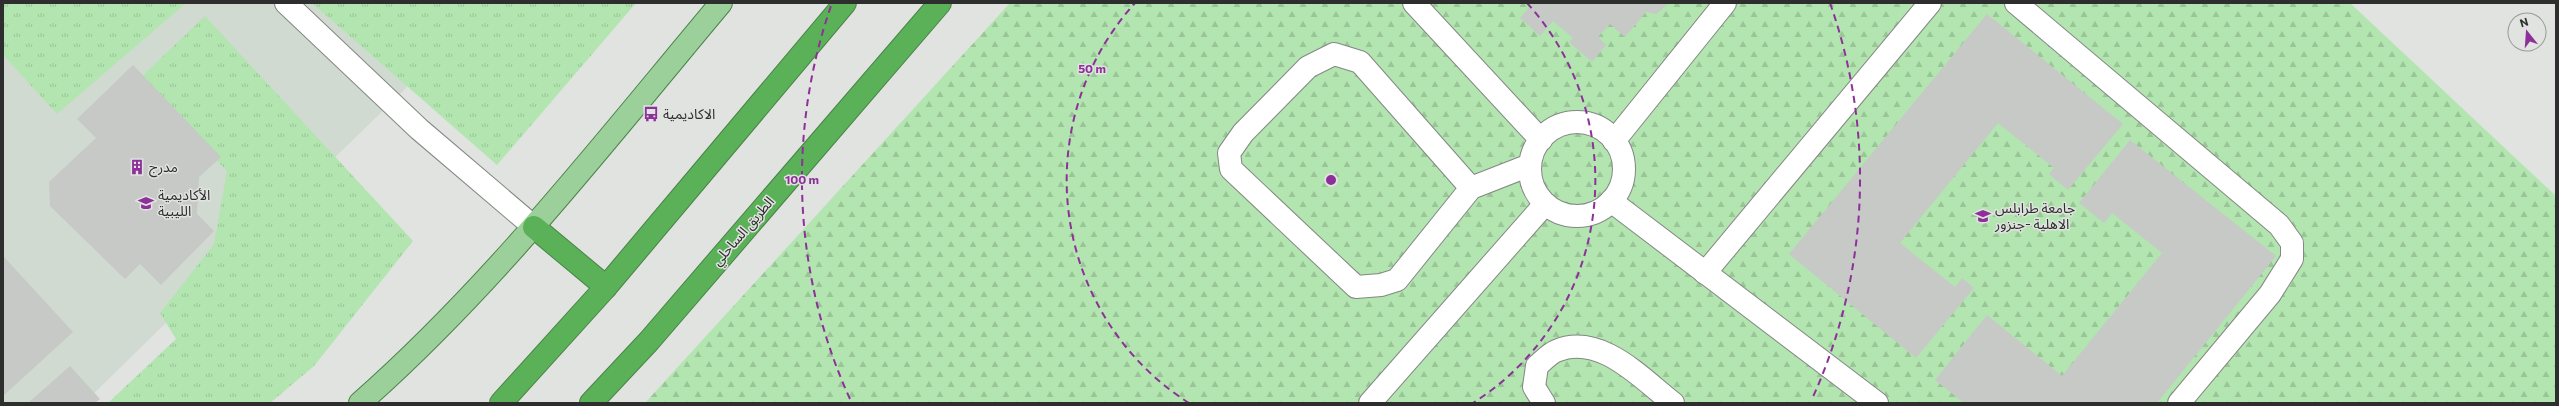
<svg xmlns="http://www.w3.org/2000/svg" width="2559" height="406" font-family="Commissioner,'Noto Sans Arabic',sans-serif">
  <style>
    .built { fill: #d1dad0 }
    .grass { fill: url(#grass-tufts) }
    .forest { fill: url(#forest-firs) }
    .building { fill: #c6c9c6 }
    .lines { fill: none; stroke-linecap: round; stroke-linejoin: round }
    .minor-casing { stroke: #848784; stroke-width: 24 }
    .major-casing { stroke: #4a8348; stroke-width: 24 }
    .highway-casing { stroke: #4a8348; stroke-width: 24 }
    .minor { stroke: #fff; stroke-width: 22 }
    .major { stroke: #9cd09a; stroke-width: 22 }
    .highway { stroke: #5ab157; stroke-width: 22 }
    .ring { fill: none; stroke: #8e309a; stroke-width: 2; stroke-dasharray: 7 5 }
    .labels { text-anchor: middle; stroke-width: 3; stroke-linejoin: round; paint-order: stroke }
    .poi-label { font-size: 14px; fill: #2d2e2d; stroke: #e0e3e0; text-anchor: start }
    .street-label { font-size: 14px; fill: #2d2e2d; stroke: #e0e3e0 }
    .centre { fill: #8e309a; stroke: #e0e3e0; stroke-width: 2 }
    .ring-label { font-size: 12px; text-anchor: middle; font-weight: bold; fill: #8e309a; stroke: #e0e3e0; stroke-width: 3; stroke-linejoin: round; paint-order: stroke }
  </style>
  <defs>
    <pattern id="grass-tufts" width="24" height="20" patternUnits="userSpaceOnUse"><rect width="24" height="20" fill="#b2e5af"/><path d="M3 7l-1-3M5 7V3M7 7l1-3M15 17l-1-3M17 17v-4M19 17l1-3" fill="none" stroke="#99c597"/></pattern>
    <pattern id="forest-firs" width="22" height="20" patternUnits="userSpaceOnUse"><rect width="22" height="20" fill="#b2e5af"/><path d="M5 1l3.5 6h-7zM16 11l3.5 6h-7z" fill="#99c597"/></pattern>
  </defs>
  <rect width="100%" height="100%" fill="#e0e3e0"/>
  <path class="built" d="M3 3H493L84 403H3Z"/>
  <g class="grass">
    <path d="M3 3H186L57 114 3 55Z"/>
    <path d="M312 3H636L497 165Z"/>
    <path d="M205 16 413 241 314 366 270 403H108L176 339 160 313 214 244 227 171 138 80Z"/>
  </g>
  <path class="forest" d="M1010 3H2350L2556 196V403H645Z"/>
  <g class="building">
    <path d="M1533 3H1669L1656 14 1646 12 1625 37 1610 24 1598 37 1606 45 1592 62 1569 42 1573 38 1553 21 1540 36 1520 18Z"/>
    <path d="M1987 14 2123 124 2068 190 2049 174 2054 168 1998 123 1900 243 1955 287 1962 278 1974 288 1916 358 1789 254Z"/>
    <path d="M133 65 221 157 199 177 197 214 214 231 161 285 140 264 125 279 50 206 49 182 96 138 77 119Z"/>
    <path d="M2130 140 2276 256 2157 403H1964L1935 380 1987 315 2062 376 2162 253 2112 213 2104 223 2079 203Z"/>
    <path d="M3 256 73 332 3 396Z"/>
    <path d="M70 366 100 399 95 403H28Z"/>
  </g>
  <g class="lines">
    <defs>
      <g id="minor">
        <path d="M286 3 419 129 534 227"/>
        <path d="M1414 3 1541 140"/>
        <path d="M2016 3 2279 225 2292 243V259L2270 294 2179 403"/>
        <circle cx="1577" cy="169" r="47"/>
        <path d="M1614 141 1725 3"/>
        <path d="M1471 188 1360 62 1334 54 1308 67 1243 133 1229 153 1231 169 1356 287 1381 285 1397 280 1471 188 1530 165"/>
        <path d="M1611 201 1877 403"/>
        <path d="M1705 273 1930 3"/>
        <path d="M1370 403 1545 204"/>
        <path d="M1544 403 1534 387 1537 366C1543 361 1549 354 1556 351 1600 332 1642 379 1673 403"/>
      </g>
      <path id="major" d="M360 403C495 284 606 140 721 3"/>
      <g id="highway">
        <path d="M534 227 606 287"/>
        <path d="M501 403 606 287 845 3"/>
        <path d="M591 403 649 341 940 3"/>
      </g>
    </defs>
    <use href="#minor" class="minor-casing"/>
    <use href="#major" class="major-casing"/>
    <use href="#highway" class="highway-casing"/>
    <use href="#minor" class="minor"/>
    <use href="#major" class="major"/>
    <use href="#highway" class="highway"/>
  </g>
  <g class="ring">
    <path d="M1189 403A264 264 0 0 1 1135 3M1527 3A264 264 0 0 1 1473 403"/>
    <path d="M850 399A529 529 0 0 1 832 3M1830 3A529 529 0 0 1 1812 399"/>
  </g>
  <defs>
    <symbol id="bus-bare" viewBox="-9 -9 18 18"><path d="M-5-6H5V4H4V6H2V4H-2V6H-4V4H-5ZM-3.5-4V0h7V-4ZM-3.5 1.2v1.5H-2V1.2ZM2 1.2v1.5H3.5V1.2Z" fill="#8e309a" stroke="#e0e3e0" stroke-width="2.5" paint-order="stroke"/></symbol>
    <symbol id="building-bare" viewBox="-9 -9 18 18"><path d="M-4-6H4V6H1V3H-1V6H-4ZM-2.5-4.3h1.7v1.8h-1.7ZM.8-4.3h1.7v1.8H.8ZM-2.5-1h1.7V.8h-1.7ZM.8-1h1.7V.8H.8Z" fill="#8e309a" stroke="#e0e3e0" stroke-width="2.5" paint-order="stroke"/></symbol>
    <symbol id="university-bare" viewBox="-9 -9 18 18"><path d="M0-5L7-2L0 1L-7-2ZM-4 1L0 2.5L4 1V4Q0 6-4 4Z" fill="#8e309a" stroke="#e0e3e0" stroke-width="2.5" paint-order="stroke"/></symbol>
  </defs>
  <g fill-rule="evenodd">
    <use href="#bus-bare" x="640" y="103" width="22" height="22"/>
    <use href="#building-bare" x="126" y="156" width="22" height="22"/>
    <use href="#university-bare" x="135" y="192" width="22" height="22"/>
    <use href="#university-bare" x="1972" y="205" width="22" height="22"/>
  </g>
  <g class="labels">
    <g class="poi-label">
      <text x="663" y="119">الاكاديمية</text>
      <text x="149" y="172">مدرج</text>
      <text x="158" y="200">الأكاديمية<tspan x="158" dy="16">الليبية</tspan></text>
      <text x="1995" y="213">جامعة طرابلس<tspan x="1995" dy="16">الاهلية -جنزور</tspan></text>
    </g>
    <g class="street-label">
      <text transform="translate(743 231) rotate(-49)" y="5">الطريق الساحلي</text>
    </g>
  </g>
  <circle cx="1331" cy="180" r="6" class="centre"/>
  <g class="ring-label">
    <text x="1092" y="73">50 m</text>
    <text x="802" y="184">100 m</text>
  </g>
  <rect width="2559" height="406" fill="none" stroke="#2d2e2d" stroke-width="8"/>
  <g transform="translate(2527 32) rotate(343)"><circle r="19" fill="#e0e3e0" stroke="#989b98"/>
  <path d="M0-3L7 15L0 10L-7 15Z" fill="#8e309a"/>
  <text y="-6" font-size="11" font-weight="bold" text-anchor="middle" fill="#2d2e2d">N</text>
  </g>
</svg>
